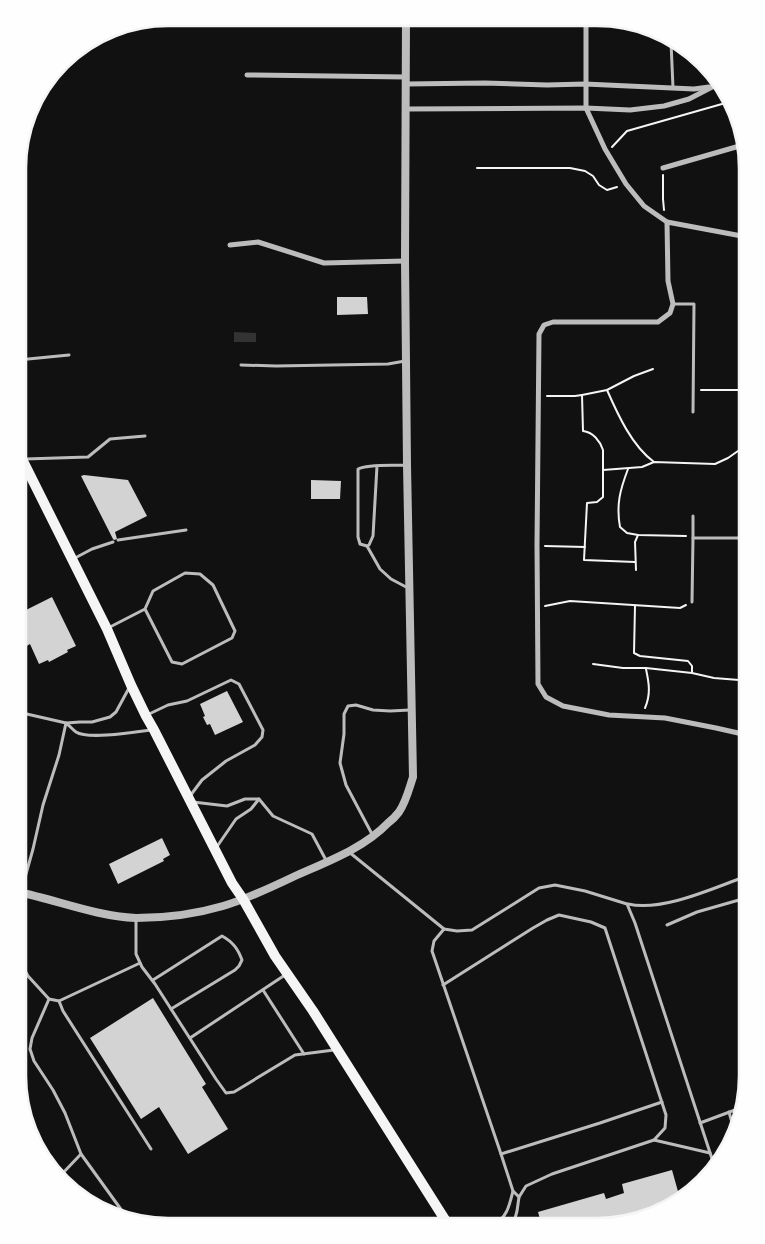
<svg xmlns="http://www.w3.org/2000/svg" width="765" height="1244" font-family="Signika,sans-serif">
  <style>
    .water { fill: #333 }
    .building { fill: #d3d3d3 }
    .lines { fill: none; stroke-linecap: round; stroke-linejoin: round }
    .path { stroke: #f5f5f5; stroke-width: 2 }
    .service { stroke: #bcbcbc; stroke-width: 3 }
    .minor { stroke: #bcbcbc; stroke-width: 5 }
    .tertiary { stroke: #bcbcbc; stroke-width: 8 }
    .primary { stroke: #f5f5f5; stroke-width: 10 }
    .rim { fill: none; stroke: #f5f5f5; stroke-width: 2.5 }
  </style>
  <rect width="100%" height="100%" fill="#111"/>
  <path class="water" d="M234 332 256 333V342H234Z"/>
  <g class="building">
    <path d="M337 297H367L368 314 337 315Z"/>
    <path d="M84 475 128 480 147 516 115 532 117 539 114 540 113 539 81 476Z"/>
    <path d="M311 480 341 481 340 499H311Z"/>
    <path d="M52 597 76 646 67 650 68 652 49 662 48 660 39 664 30 644 25 647 18 633 23 631 18 620V614Z"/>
    <path d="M227 691 243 722 215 735 210 724 207 725 203 717 205 716 200 704Z"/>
    <path d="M162 838 170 855 163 859 164 861 118 884 109 864Z"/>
    <path d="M153 998 206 1084 202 1087 228 1129 188 1154 159 1107 141 1119 90 1038Z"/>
    <path d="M672 1170 679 1195 654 1215 597 1226H542L538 1212 604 1193 606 1199 624 1193 622 1184Z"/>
  </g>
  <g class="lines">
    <g class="path">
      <path d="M612 147 627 131 729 102"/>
      <path d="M477 168H570L585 171 593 176 599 185 607 190 617 187"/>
      <path d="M663 175V199L664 210"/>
      <path d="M607 390C618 415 632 446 654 462"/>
      <path d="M701 390H747"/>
      <path d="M547 396H575L582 395"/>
      <path d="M628 469C620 490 616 505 620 527L627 533 638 535 686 536"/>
      <path d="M603 470 642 467 654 462 715 464 728 458 738 451 747 449"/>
      <path d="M545 546 585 547"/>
      <path d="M635 562 584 560 587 503 597 502 603 497V450C600 441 593 432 583 431L582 395 607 390 634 376 653 369"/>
      <path d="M636 570 635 542 638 535"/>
      <path d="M545 606 570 601 680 608 686 605"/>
      <path d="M635 606 634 653 640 656 688 661 692 666V673"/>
      <path d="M593 664 623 668H646L692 673 714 678 739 680"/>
      <path d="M645 708C651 694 649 683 646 669"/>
    </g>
    <g class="service">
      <path d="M671 42 673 88"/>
      <path d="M673 304H694L693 412"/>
      <path d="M18 360 69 355"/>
      <path d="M241 365 276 366 388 364 405 361"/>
      <path d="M25 459 88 457 110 439 145 436"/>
      <path d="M377 466 373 536 369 545 367 546 360 544 358 537V469C369 464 393 466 406 465"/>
      <path d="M693 538V516"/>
      <path d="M118 540 186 530"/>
      <path d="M367 546 380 569 391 579 408 588"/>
      <path d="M75 558 92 549 113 542"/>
      <path d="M692 602 693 538H747"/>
      <path d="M108 628 145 609 153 591 185 573 200 574 213 585 235 631 232 638 182 664 172 662 145 609"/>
      <path d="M747 679 745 673 747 664"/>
      <path d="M18 712 66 723 80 722H92L110 717 116 712 129 688"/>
      <path d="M147 715 168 705 187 701 231 680 239 684 263 730 262 737 255 745 226 761 202 780 190 796"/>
      <path d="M67 724C70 726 73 730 76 732 88 740 136 732 151 730"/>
      <path d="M259 799 273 816 312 834 327 862"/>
      <path d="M193 802 227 806 245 799H259L251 809 236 819 216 848"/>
      <path d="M373 836 346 785 340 763 344 734V714L348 706 356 705 373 710 390 711 410 710"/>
      <path d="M349 852 444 929 457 931 472 930 539 888 555 885 585 891 627 904 635 923 715 1168"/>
      <path d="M628 904C663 912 713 888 747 876"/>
      <path d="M18 907 21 892 33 849 43 805 59 755 66 723"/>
      <path d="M136 918V954L142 967 155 984 216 1079 226 1093 234 1092 295 1055 334 1050"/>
      <path d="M667 925 697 912 739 900H747"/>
      <path d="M444 929 434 941 432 951 501 1154 513 1191 519 1197"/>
      <path d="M18 958 28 976 49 999 59 1001 140 963"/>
      <path d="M153 980 222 936C233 942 238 949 242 960L239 966 235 970 171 1009"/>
      <path d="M443 985 533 928 547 920 559 915 591 922 605 928 666 1115 665 1128 654 1140"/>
      <path d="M263 990 304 1054"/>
      <path d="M49 999 32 1038 30 1049 34 1061 53 1090 65 1113 81 1154 125 1215"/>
      <path d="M59 1001 63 1011 151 1149"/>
      <path d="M190 1038 285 975"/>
      <path d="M729 1112 735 1133"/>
      <path d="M700 1123 743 1107"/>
      <path d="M501 1154 600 1123 662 1102"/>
      <path d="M61 1175 81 1154"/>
      <path d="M448 1218 460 1226"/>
      <path d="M493 1226C507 1217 509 1207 513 1191"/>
      <path d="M513 1226 517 1211 519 1197 526 1186 552 1174 654 1140 710 1153"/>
    </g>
    <g class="minor">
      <path d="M586 19V108L605 149 626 184 644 206 667 222 747 237"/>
      <path d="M247 75 406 77"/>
      <path d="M406 84 485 83 547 85 585 84 694 89 709 87"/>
      <path d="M406 109 586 108 630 110 664 106 689 99 716 85"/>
      <path d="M663 168 743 145"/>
      <path d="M667 222 668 281 673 304 670 313 658 322H553L544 325 539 334 537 545 538 684 546 697 563 706 609 715 665 718 716 728 747 735"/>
      <path d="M230 245 258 242 324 263 405 261"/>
    </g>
    <path class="tertiary" d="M18 892C57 900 95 916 136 918 165 918 196 914 223 906 247 899 270 888 293 877 326 862 363 849 388 823 392 820 396 816 399 812 406 802 409 789 413 777L407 465 405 261 406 18"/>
    <path class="primary" d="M18 451 107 629 131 685 146 716 154 730 232 883 243 899 275 956 313 1011 449 1226"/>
  </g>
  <path d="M0 0H765V1244H0ZM168 26H597A142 142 0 0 1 739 168V1076A142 142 0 0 1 597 1218H168A142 142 0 0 1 26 1076V168A142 142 0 0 1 168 26Z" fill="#fefefe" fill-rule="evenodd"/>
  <path class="rim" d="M168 26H597A142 142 0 0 1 739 168V1076A142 142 0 0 1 597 1218H168A142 142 0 0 1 26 1076V168A142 142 0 0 1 168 26Z"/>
</svg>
